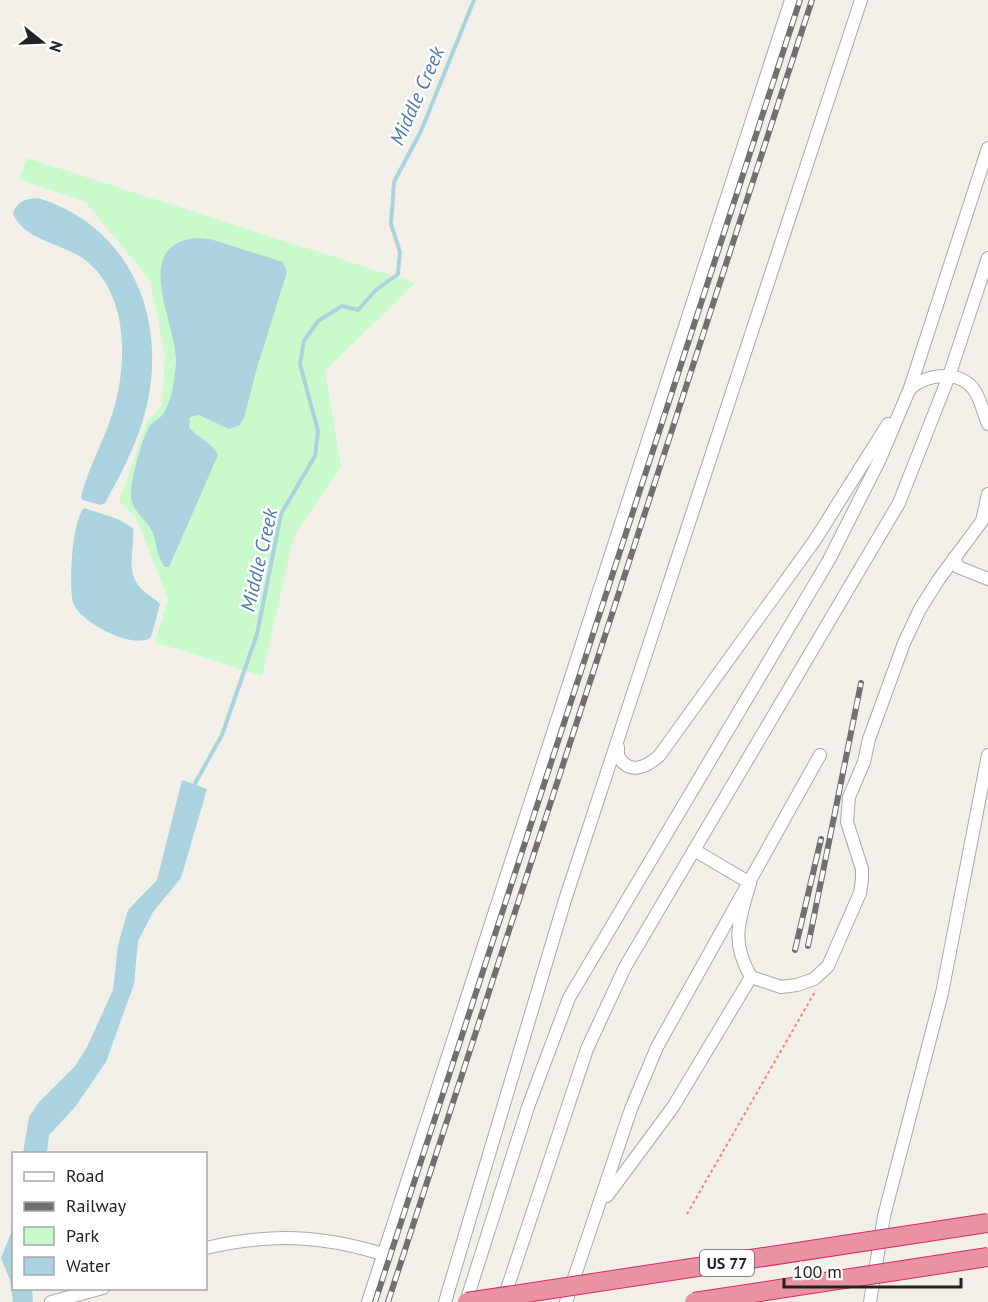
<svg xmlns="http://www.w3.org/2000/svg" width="988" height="1302" font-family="'PT Sans',sans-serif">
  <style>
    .park { fill: #c8facc }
    .water { fill: #aad3df }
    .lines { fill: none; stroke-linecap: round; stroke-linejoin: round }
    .stream { stroke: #aad3df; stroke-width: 4 }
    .minor-casing { stroke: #a9a9a9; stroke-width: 14 }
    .path { stroke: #fa8072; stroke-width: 2; stroke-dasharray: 3 3; stroke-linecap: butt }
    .minor { stroke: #fff; stroke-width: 12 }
    .rail-casing { stroke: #707070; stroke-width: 6 }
    .rail { stroke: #fff; stroke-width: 4; stroke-dasharray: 11; stroke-linecap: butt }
    .highway-bridge-casing { stroke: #dc2a67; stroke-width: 20; stroke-linecap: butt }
    .highway-bridge { stroke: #e892a2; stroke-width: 18 }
    .labels { text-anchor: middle; stroke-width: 5; stroke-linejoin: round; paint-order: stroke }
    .shield { fill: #fff; stroke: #646464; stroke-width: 1.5 }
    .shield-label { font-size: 16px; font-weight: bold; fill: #222 }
    .water-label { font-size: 20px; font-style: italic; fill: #4a7aab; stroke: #fff }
  </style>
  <rect width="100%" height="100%" fill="#f2efe9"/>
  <path class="park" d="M27 158 415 283 325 371 341 467 294 536 262 676 155 642 168 599 136 518 119 501 148 420 162 406 165 356 150 280 85 202 19 179Z"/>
  <g class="water">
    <path d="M38 198C135 228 171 326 143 420 134 449 120 476 105 503L101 505 83 500 81 497C88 468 103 443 112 415 128 365 130 290 81 257 59 243 25 240 13 214 17 201 25 199 38 198Z"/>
    <path d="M197 238 210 239 283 262 287 272 257 368 244 418 240 425 229 429 199 415 190 417 189 427C197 438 212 442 218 455L169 567H165C157 557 157 545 153 533 148 521 133 512 131 498 129 486 142 438 149 427 153 421 161 419 165 411 172 398 175 377 176 362 177 324 129 244 197 238Z"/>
    <path d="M84 508 118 519 133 528C135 547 126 568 138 585 144 594 154 597 160 604L151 637C135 651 82 623 74 605 68 589 72 520 84 508Z"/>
    <path d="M182 780 207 789 181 878 153 912 138 941 134 984 106 1062 75 1107 49 1135 47 1153H23L29 1117 39 1102 75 1066 87 1047 113 990 118 945 128 910 157 880Z"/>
    <path d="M13 1218 14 1288 32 1289 33 1302H13L10 1280 1 1258 11 1233Z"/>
  </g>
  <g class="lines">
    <path class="stream" d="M193 787 222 735 257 634 281 514 315 456 318 431 300 364 304 341 318 321 342 306 358 310 376 290 398 274 400 252 391 224 394 182 421 131 474 0"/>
    <defs>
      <g id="minor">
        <path d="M910 389C926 373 963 369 976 393 981 402 984 414 988 424"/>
        <path d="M954 558 958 567 988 579"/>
        <path d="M618 747V756C629 775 645 768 659 756L815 540 888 424"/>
        <path d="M694 850 750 883"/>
        <path d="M750 883C739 922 730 940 751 977L781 987 797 985 814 979 828 966 860 893 862 879V869L847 822 849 797 864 762 869 739 904 643 920 609 939 579 982 521 988 494"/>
        <path d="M607 1196 673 1107 751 977"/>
        <path d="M206 1248C270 1233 321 1235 383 1254"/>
        <path d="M503 1301 587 1049 625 967 899 503 949 376 988 258"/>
        <path d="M51 1302 103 1288"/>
        <path d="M368 1302 791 0"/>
        <path d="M445 1302 564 903 861 0"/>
        <path d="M466 1302 528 1107 569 998 829 560 880 459 910 388 988 148"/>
        <path d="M566 1302 631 1109 657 1047 820 755"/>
        <path d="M870 1302 884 1216 942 993 988 755"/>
      </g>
    </defs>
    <use href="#minor" class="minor-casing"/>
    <path class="path" d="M687 1214 816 990"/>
    <use href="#minor" class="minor"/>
    <defs>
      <g id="rail">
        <path d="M808 946 861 683"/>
        <path d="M795 950 821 839"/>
        <path d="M375 1302 800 0"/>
        <path d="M388 1302 812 0"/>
      </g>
    </defs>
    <use href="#rail" class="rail-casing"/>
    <use href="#rail" class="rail"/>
    <defs>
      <g id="highway-bridge">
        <path d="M467 1302 988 1223"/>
        <path d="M694 1302 988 1257"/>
      </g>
    </defs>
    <use href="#highway-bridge" class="highway-bridge-casing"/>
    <use href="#highway-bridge" class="highway-bridge"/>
  </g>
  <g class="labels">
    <rect class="shield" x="700" y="1250" width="54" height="26" rx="4.5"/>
    <g class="shield-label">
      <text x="727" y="1269">US 77</text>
    </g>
    <g class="water-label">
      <text transform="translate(417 96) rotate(-66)" y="7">Middle Creek</text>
      <text transform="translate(259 560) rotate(-77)" y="7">Middle Creek</text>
    </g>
  </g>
  <rect x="12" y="1152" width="195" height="138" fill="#ffffff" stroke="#a7a7a7" stroke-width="1.5"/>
  <rect x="24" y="1172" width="30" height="9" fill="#ffffff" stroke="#a7a7a7" stroke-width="1.5"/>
  <text x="66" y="1182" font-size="18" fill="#222222">Road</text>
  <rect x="24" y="1202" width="30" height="9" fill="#707070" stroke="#a7a7a7" stroke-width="1.5"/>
  <text x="66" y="1212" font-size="18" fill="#222222">Railway</text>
  <rect x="24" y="1227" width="30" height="18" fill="#c8facc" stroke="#a7a7a7" stroke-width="1.5"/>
  <text x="66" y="1242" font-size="18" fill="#222222">Park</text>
  <rect x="24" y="1257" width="30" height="18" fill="#aad3df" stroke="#a7a7a7" stroke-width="1.5"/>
  <text x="66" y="1272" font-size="18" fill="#222222">Water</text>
  <g transform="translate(42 42) rotate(108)" stroke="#ffffff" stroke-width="4.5" paint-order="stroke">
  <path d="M0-4.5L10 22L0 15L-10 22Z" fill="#222222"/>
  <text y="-9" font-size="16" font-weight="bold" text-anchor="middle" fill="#222222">N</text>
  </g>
  <path d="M784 1278v9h177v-9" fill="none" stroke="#222222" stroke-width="3"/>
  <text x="793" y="1278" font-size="18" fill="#222222" stroke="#ffffff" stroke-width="4.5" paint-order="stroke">100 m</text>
</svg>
